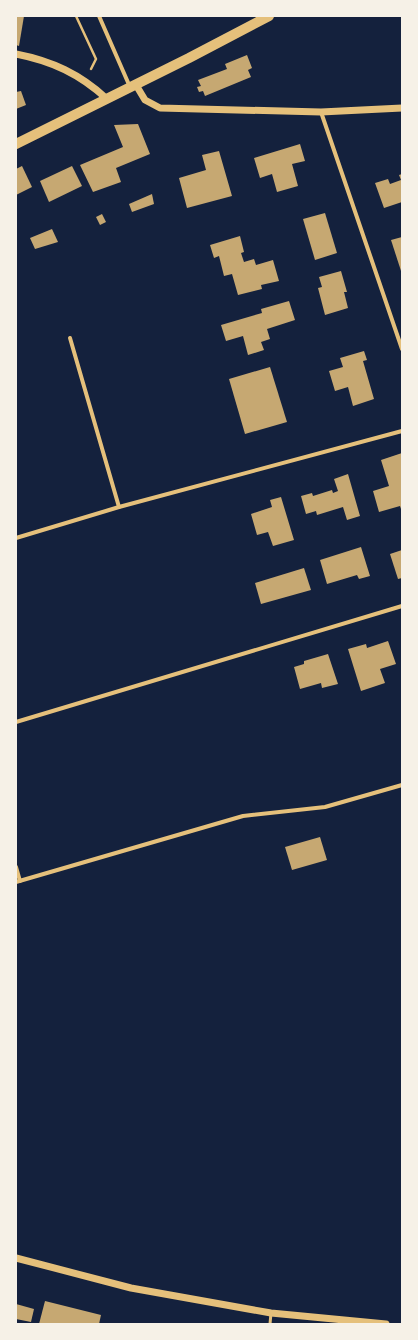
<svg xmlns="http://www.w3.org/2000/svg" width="418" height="1340" font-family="Montserrat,sans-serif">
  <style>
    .building { fill: #c6a872 }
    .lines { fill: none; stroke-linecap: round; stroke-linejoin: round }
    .path { stroke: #e5c07b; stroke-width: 2.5 }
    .service { stroke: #e5c07b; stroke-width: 3 }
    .minor { stroke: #e5c07b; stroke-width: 4 }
    .tertiary { stroke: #e5c07b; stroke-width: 7 }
    .primary { stroke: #e5c07b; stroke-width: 10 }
  </style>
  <rect width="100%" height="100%" fill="#14213d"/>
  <g class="building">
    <path d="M16 16H24L19 46 16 45Z"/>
    <path d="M247 55 252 68 248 70 251 77 205 96 203 91 199 92 197 87 201 86 198 80 227 69 225 64Z"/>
    <path d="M21 91 26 105 16 109V92Z"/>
    <path d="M138 124 150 154 116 168 121 182 93 192 80 165 123 147 114 125Z"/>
    <path d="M300 144 305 161 292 164 298 186 277 192 272 174 260 178 254 158Z"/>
    <path d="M219 151 232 196 187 208 179 178 206 170 202 155Z"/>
    <path d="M22 166 32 187 16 195V169Z"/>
    <path d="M72 166 82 186 49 202 40 181Z"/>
    <path d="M402 174V202L384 208 375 183 388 179 390 184 401 180 399 175Z"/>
    <path d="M152 194 154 204 132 212 129 204Z"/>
    <path d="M325 213 337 253 315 260 303 219Z"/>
    <path d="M102 214 106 222 100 225 96 217Z"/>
    <path d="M52 229 58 242 35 249 30 238Z"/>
    <path d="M240 236 244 252 241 253 244 262 254 259 256 265 273 260 279 281 261 285 262 289 238 295 232 274 224 276 219 256 214 258 210 245Z"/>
    <path d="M402 237V274L391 240Z"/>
    <path d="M341 271 347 292H344L348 308 325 315 318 288 322 287 319 277Z"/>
    <path d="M289 301 295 320 267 329 270 339 261 342 264 350 248 355 243 336 226 341 221 325 262 313 261 309Z"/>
    <path d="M364 351 367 360 363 361 374 399 353 406 348 387 335 391 329 371 343 367 340 358Z"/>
    <path d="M270 367 287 422 245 434 229 379Z"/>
    <path d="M402 453V512L400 506 379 512 373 491 389 486 381 460Z"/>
    <path d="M348 474 360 516 347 520 343 507 317 515 316 511 306 514 301 496 312 493 313 496 332 490 333 493 338 491 334 479Z"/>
    <path d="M281 497 294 540 273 546 268 532 257 535 251 514 272 507 270 500Z"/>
    <path d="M361 547 370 576 359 579 357 575 327 584 320 560Z"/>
    <path d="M402 550V578L398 579 390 554Z"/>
    <path d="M304 568 311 590 261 604 255 583Z"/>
    <path d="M388 641 396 664 380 669 385 683 361 691 348 649 366 644 367 648Z"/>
    <path d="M328 654 338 684 322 688 321 683 300 689 294 667 304 664V661Z"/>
    <path d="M320 837 327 860 292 870 285 847Z"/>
    <path d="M45 1301 101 1315 99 1324H39Z"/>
    <path d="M16 1304 34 1309 31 1322 16 1319Z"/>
  </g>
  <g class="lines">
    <path class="path" d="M76 16 96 59 91 69"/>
    <path class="service" d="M270 1324 271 1313"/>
    <g class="minor">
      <path d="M99 16 130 87"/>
      <path d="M321 112 402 349"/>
      <path d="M70 338 119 507"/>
      <path d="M16 538 119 507 402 431"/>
      <path d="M16 722 402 606"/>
      <path d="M16 867 20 881"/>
      <path d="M16 882 243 816 325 807 402 785"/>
    </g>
    <g class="tertiary">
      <path d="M16 54C52 61 80 74 107 99"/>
      <path d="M136 85 145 100 160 108 321 112 402 108"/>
      <path d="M16 1258 131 1288 271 1313 386 1324"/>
    </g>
    <path class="primary" d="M16 144 189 58 269 16"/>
  </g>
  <rect width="418" height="1340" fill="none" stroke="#f6f1e7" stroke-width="34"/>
</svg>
